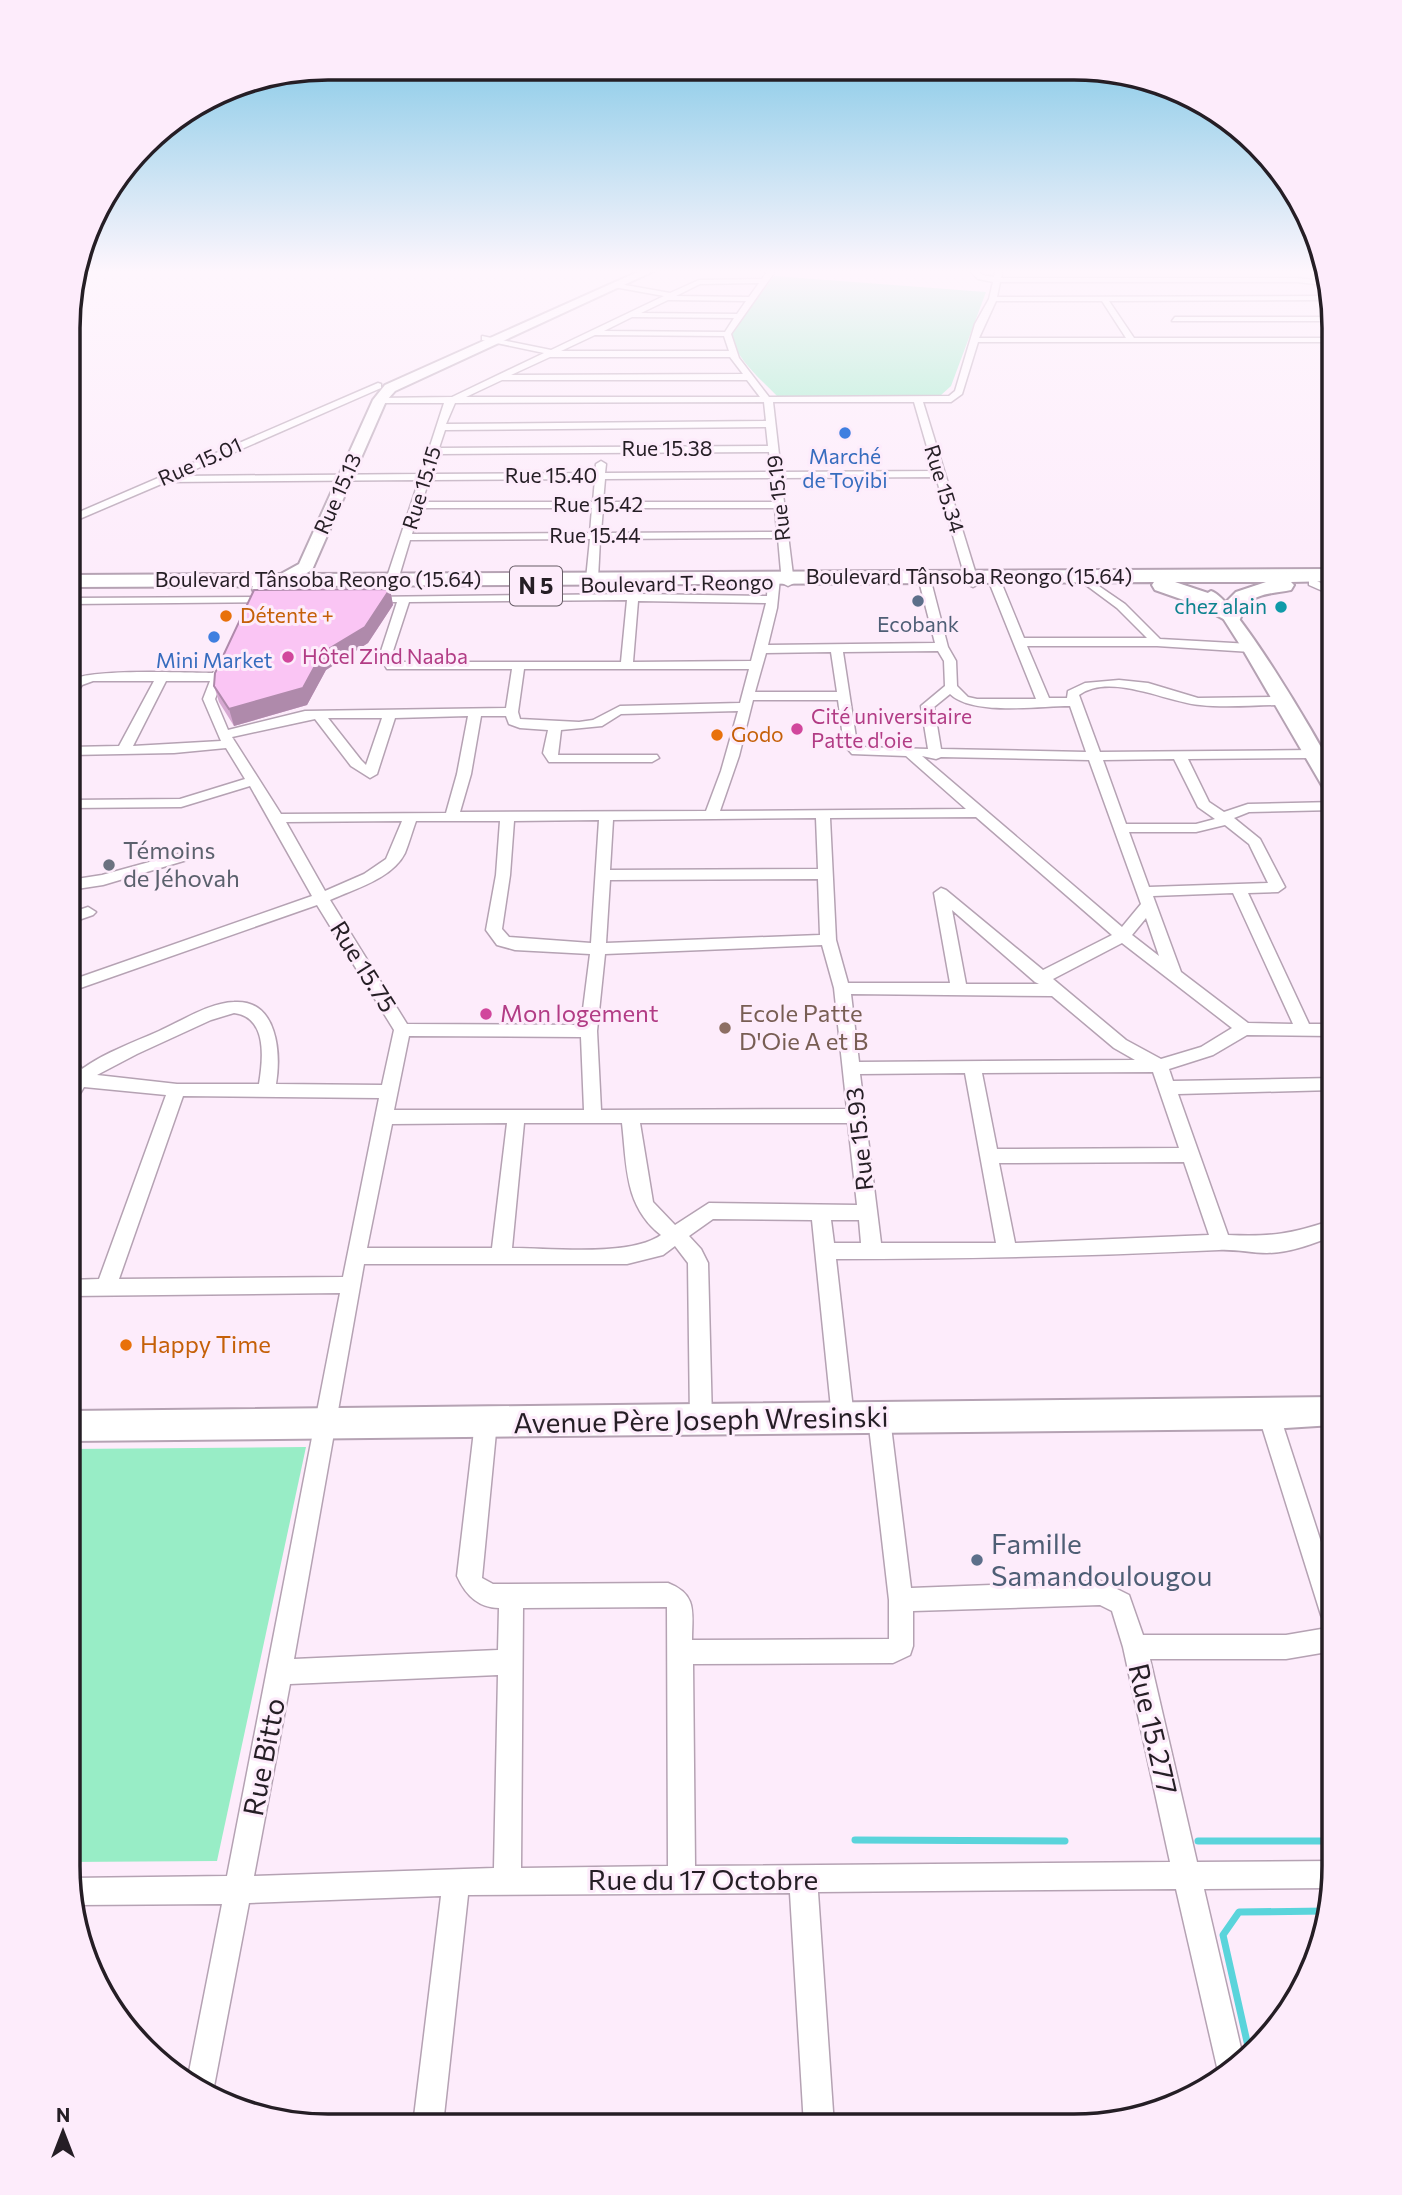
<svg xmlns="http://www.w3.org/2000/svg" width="1402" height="2195" font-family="Commissioner,sans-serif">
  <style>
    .green { fill: #98edc6 }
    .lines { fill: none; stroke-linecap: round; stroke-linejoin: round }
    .stream { stroke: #5ad4db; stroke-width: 7 }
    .street-casing { stroke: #b5a2b3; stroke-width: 3 }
    .secondary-casing { stroke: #b5a2b3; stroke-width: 4 }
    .highway-casing { stroke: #b5a2b3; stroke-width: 4 }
    .street { fill: #fff; fill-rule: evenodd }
    .secondary { fill: #fff; fill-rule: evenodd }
    .highway { fill: #fff; fill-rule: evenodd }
    .wall { fill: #d7a9d2 }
    .shaded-wall { fill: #af8aab }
    .building { fill: #fac5f4; stroke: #af8aab; stroke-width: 2 }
    .shop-dot { fill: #3f7fe0; stroke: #fdecfb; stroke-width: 2.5 }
    .service-dot { fill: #5c6f8a; stroke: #fdecfb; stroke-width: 2.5 }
    .culture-dot { fill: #0f9aa8; stroke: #fdecfb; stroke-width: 2.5 }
    .food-dot { fill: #e8710a; stroke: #fdecfb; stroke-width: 2.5 }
    .hotel-dot { fill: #d1479c; stroke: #fdecfb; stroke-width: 2.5 }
    .worship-dot { fill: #6b7280; stroke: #fdecfb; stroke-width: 2.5 }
    .education-dot { fill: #8d6e63; stroke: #fdecfb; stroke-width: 2.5 }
    .labels { text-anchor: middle; stroke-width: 6; stroke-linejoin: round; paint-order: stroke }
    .far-street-label { font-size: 21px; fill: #251e25; stroke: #fdecfb }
    .far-shop-label { font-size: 21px; fill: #366cbe; stroke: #fdecfb }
    .far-culture-label { font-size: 21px; fill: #0d838f; stroke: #fdecfb; text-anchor: end }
    .far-food-label { font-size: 21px; fill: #c56008; stroke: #fdecfb; text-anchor: start }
    .far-service-label { font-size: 21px; fill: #4e5e75; stroke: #fdecfb }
    .far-hotel-label { font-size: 21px; fill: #b23c85; stroke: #fdecfb; text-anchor: start }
    .shield { fill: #fdecfb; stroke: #665c65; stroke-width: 2 }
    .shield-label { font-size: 23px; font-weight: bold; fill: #251e25 }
    .worship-label { font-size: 24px; fill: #5b616d; stroke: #fdecfb; text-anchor: start }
    .street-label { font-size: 24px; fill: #251e25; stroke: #fdecfb }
    .hotel-label { font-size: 24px; fill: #b23c85; stroke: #fdecfb; text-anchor: start }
    .education-label { font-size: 24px; fill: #785e54; stroke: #fdecfb; text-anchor: start }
    .food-label { font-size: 24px; fill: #c56008; stroke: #fdecfb; text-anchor: start }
    .near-street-label { font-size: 28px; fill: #251e25; stroke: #fdecfb }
    .near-service-label { font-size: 28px; fill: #4e5e75; stroke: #fdecfb; text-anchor: start }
    .rim { fill: none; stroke: #251e25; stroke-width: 3.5 }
  </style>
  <rect width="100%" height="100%" fill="#fdecfb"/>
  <g class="green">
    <path d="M774 276 986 292 951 386 940 396H777C761 379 733 357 732 333Z"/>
    <path d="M306 1447 217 1861 68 1862 69 1449Z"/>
  </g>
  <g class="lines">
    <g class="stream">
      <path d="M855 1840 1065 1841"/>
      <path d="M1198 1841H1333"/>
      <path d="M1250 2055 1223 1935 1239 1912 1327 1911"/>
    </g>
    <defs>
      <g id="street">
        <path d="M768 270H776L731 334 739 358 769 397 949 396 955 391 975 324 989 299 993 282 978 279 969 270H977L983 275 994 277 995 270H1003L1001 278H1297L1324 281 1325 285 1297 282H1000L997 297 1327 296 1328 300 1109 301 1134 338H1334V342H978L962 394 951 402H923L979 584 973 587 967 584 936 477 781 478 794 583 788 586 782 583 778 538 600 539 598 579 592 582 586 579 590 539 410 540 398 580 388 582 386 580 419 480 166 482 70 523V516L378 383 381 384V388L180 476 421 474 444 403H380L377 402V398L452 397 544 353 482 340V336L551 350 664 296 614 287V283L670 293 699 280 762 279ZM759 283 749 297 676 296 700 284ZM668 300H670L746 301 737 314 641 313ZM996 301H1102L1126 338H979ZM632 317H633L734 318 725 332 604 331ZM595 335 724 336 729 351H561ZM550 357H730L743 374 511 375ZM502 380H747L760 397H466ZM764 402 766 421 446 424 455 403ZM773 402H914L934 471 781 472ZM766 427 768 446 439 448 445 430ZM769 452 771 472 605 473 606 464 601 461 596 464 595 473 431 474 437 454ZM772 478 774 502H603L605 479ZM595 479 593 502H422L429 480ZM420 508H592L590 533 412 534ZM603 508H775L777 532 601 533Z"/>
        <path d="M1175 317H1331L1332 321H1172Z"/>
        <path d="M993 574 999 577 1024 638H1147L1117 608 1086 585 1084 583 1090 580 1125 604 1160 639 1251 644 1257 648 1251 652 1157 646H1027L1049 698H1067L1068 691 1085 683 1119 680 1148 683 1198 698 1281 697 1287 701 1281 705C1254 705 1226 708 1200 705 1166 702 1110 672 1079 695L1100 752 1313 750 1320 754 1313 758 1188 759 1209 802 1224 812 1248 804 1334 802V810L1249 812 1234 818 1260 839 1285 887 1278 892 1248 893 1309 1024H1333V1036L1247 1035 1213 1055 1169 1069 1173 1081 1333 1078V1090L1178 1094 1228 1235C1272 1237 1291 1234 1333 1220V1236C1312 1244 1290 1253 1267 1253 1251 1253 1235 1249 1219 1250 1091 1256 964 1259 836 1259L854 1418 851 1425 843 1428 835 1425 832 1418 812 1220 713 1219 689 1236 701 1249 708 1263 712 1420 709 1427 701 1430 693 1427 690 1420 688 1263 675 1246 663 1255 627 1264H364L294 1659 498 1650 499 1608C478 1608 465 1594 457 1576L475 1422 478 1415 486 1412 494 1415 497 1422 482 1578 493 1584 668 1583C698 1595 692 1612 692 1640L889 1639V1600L868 1418 871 1411 879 1408 887 1411 890 1418 911 1588 1101 1581 1129 1595 1143 1635H1286L1333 1627 1325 1623 1321 1615 1258 1414 1261 1407 1269 1404 1277 1407 1333 1579V1651L1286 1659H1150L1197 1862 1333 1861 1332 1888 1204 1889 1244 2061 1220 2080 1176 1889 818 1892 834 2126H804L790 1893 468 1895 443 2125H413L441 1896 249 1903 212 2097 187 2082 222 1904 76 1905 71 1878 227 1876 340 1293 69 1296V1280L99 1279 166 1095 84 1087 75 1102 69 1103V1055L75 1057 82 1069C106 1052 132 1043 159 1031 182 1021 208 1003 234 1002 278 999 281 1054 276 1084L382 1085 394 1030 317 905 69 992V981L312 896 250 786 181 807 70 808V800L180 799 245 779 226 748 174 753 70 755V747L119 746 154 681H93L82 685 74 696 70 697C70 692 69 685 72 681 82 668 192 673 213 673L218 663H226L228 666 215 699 228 730 305 711 506 708 512 669H387L381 659V651L397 602H371L367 601V597L628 594V587L634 584 640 587 639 594 767 596 768 578 774 575 780 578 777 608 768 645 935 643 920 585 926 582 932 585 948 647 956 661 957 686 968 697 977 699H1036L987 577ZM627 600 621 662H395L393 651 409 602ZM638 601 766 603 751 661 633 662ZM938 651 944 661 945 686 921 706 928 749 861 747 857 744 843 652ZM831 652 837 692H755L766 653ZM524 669H749L740 703 620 706 593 720 579 722 520 719 518 712ZM166 681H210L203 699 221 741 133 746ZM950 694C973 716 1038 706 1070 706L1086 752 941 749 934 707ZM753 700H838L844 745 852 754 906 756 966 809 720 811 739 756ZM738 711 721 771 706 811 460 812 471 774 481 716H506L509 724 520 728 548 730 543 753 549 762H652L659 758 657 755H558L561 730 602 726 621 714ZM468 716 457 774 446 813 281 814 232 737 315 719 351 766 370 778 377 774 395 718ZM328 718H382L366 765 361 760ZM922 756 936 759 941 757 1089 760 1141 904 1122 927ZM1174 759 1198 807 1215 819 1196 824H1126L1103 760ZM976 817 1112 935 1043 970 946 890 941 888 934 893 950 983H848L836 940 830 818ZM816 818 818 869 610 870 613 820ZM599 820 591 943 509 937 502 929 510 875 514 821ZM402 821 386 859 364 874 325 891 286 822ZM416 821H500L496 875 486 930 497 945 515 950 590 954 581 1025 407 1024 330 900C354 889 392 879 405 853 409 843 412 832 416 821ZM1225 825 1249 844 1268 883 1149 887 1129 832H1196ZM818 879 820 935 606 943 610 880ZM1233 893 1293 1024 1248 1023 1181 972 1153 896ZM952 910 1035 982 1039 984H966ZM1146 918 1159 956 1132 935ZM1122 943 1232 1028 1201 1047 1161 1059 1126 1040 1053 979ZM822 945 834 988 847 1109 601 1110 597 1031 605 954ZM851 994 1052 996 1114 1048 1135 1060 859 1062ZM234 1013C268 1017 263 1060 259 1084H177L97 1075 137 1054 211 1020ZM409 1036 581 1037 584 1110H394ZM1153 1072 1179 1148 997 1149 982 1073ZM965 1073 996 1243H881L860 1074ZM183 1096 379 1098 343 1277 119 1279ZM507 1123 492 1248H367L392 1124ZM524 1123H622C627 1166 624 1206 661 1235 630 1257 550 1248 512 1248ZM640 1123H848L857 1205 709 1203 675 1225 653 1202ZM1184 1162 1209 1235 1015 1243 999 1163ZM831 1220H859L861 1243H834ZM1100 1605 1112 1611 1123 1647 1170 1862 695 1866 693 1664 893 1663 910 1655 913 1646V1611ZM667 1607 668 1866 521 1868 523 1608ZM498 1675 494 1868 254 1876 290 1684Z"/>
        <path d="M1309 581H1317L1334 589V596L1309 585Z"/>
        <path d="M273 597 279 600 277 602 70 604V598Z"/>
        <path d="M182 853 187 854 189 857 187 860 103 885 70 890V880L102 875Z"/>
        <path d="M88 907 96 912 93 915 70 923V913Z"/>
      </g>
      <g id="secondary">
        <path d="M642 270H656L395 391 386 401 312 570C296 579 273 596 254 592L252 588 254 584 279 575 299 564 373 400 385 385Z"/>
        <path d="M1211 591C1234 597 1319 740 1332 768 1335 776 1334 787 1334 795L1327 793 1324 789 1242 648 1221 615 1203 596Z"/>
        <path d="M1333 1397V1425L1269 1429 69 1441V1411Z"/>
      </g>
      <path id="highway" d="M1334 569V581L1291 582 1294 585 1291 590C1277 593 1256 593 1246 605 1243 609 1242 616 1239 621L1231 623 1195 604 1155 590 1152 585 1154 582 70 587V575ZM1175 582H1266L1236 592 1225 603 1211 594Z"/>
    </defs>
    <use href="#street" class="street-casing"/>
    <use href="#secondary" class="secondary-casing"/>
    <use href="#highway" class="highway-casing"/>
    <use href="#street" class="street"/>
    <use href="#secondary" class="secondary"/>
    <use href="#highway" class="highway"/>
  </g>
  <path class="wall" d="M390 589 393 605 368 643 326 670 307 705 234 726 219 702 214 686Z"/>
  <path class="shaded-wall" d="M390 589 393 605 368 643 326 670 307 705 234 726 229 709 322 653Z"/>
  <path class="building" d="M390 589 365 627 322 653 303 688 229 709 214 686 215 673 254 590Z"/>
  <linearGradient id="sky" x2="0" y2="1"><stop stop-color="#6fc1e3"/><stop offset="0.47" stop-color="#fef6fd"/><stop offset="1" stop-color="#fef6fd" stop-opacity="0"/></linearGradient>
  <rect width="1402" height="577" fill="url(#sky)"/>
  <g class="shop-dot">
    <circle cx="845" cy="433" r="7"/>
    <circle cx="214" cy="637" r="7"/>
  </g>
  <g class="service-dot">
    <circle cx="918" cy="601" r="7"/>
    <circle cx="977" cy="1560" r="7"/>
  </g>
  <circle class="culture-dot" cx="1281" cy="607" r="7"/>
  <g class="food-dot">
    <circle cx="226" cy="616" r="7"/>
    <circle cx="717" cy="735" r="7"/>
    <circle cx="126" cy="1345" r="7"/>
  </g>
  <g class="hotel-dot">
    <circle cx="288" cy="657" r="7"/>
    <circle cx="797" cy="729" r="7"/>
    <circle cx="486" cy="1014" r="7"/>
  </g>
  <circle class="worship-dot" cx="109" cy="865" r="7"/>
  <circle class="education-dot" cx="725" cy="1028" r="7"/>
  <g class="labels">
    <g class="far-street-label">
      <text x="667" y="456">Rue 15.38</text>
      <text transform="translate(200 462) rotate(-24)" y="7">Rue 15.01</text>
      <text x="551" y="483">Rue 15.40</text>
      <text transform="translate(422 488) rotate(-73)" y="7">Rue 15.15</text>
      <text transform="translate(944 489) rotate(73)" y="7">Rue 15.34</text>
      <text transform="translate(338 494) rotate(-66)" y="7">Rue 15.13</text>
      <text transform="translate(779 498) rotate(-96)" y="7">Rue 15.19</text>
      <text x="598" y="512">Rue 15.42</text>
      <text x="595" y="543">Rue 15.44</text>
      <text x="969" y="584">Boulevard Tânsoba Reongo (15.64)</text>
      <text x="318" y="587">Boulevard Tânsoba Reongo (15.64)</text>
      <text transform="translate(677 584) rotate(-1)" y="7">Boulevard T. Reongo</text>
    </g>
    <g class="far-shop-label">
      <text x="845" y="464">Marché<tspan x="845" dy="24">de Toyibi</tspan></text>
      <text x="214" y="668">Mini Market</text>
    </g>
    <g class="far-culture-label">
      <text x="1267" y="614">chez alain</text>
    </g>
    <g class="far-food-label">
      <text x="240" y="623">Détente +</text>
      <text x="731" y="742">Godo</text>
    </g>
    <g class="far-service-label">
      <text x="918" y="632">Ecobank</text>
    </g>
    <g class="far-hotel-label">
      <text x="302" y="664">Hôtel Zind Naaba</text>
      <text x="811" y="724">Cité universitaire<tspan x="811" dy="24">Patte d'oie</tspan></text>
    </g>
    <rect class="shield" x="510" y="566.5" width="52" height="39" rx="5"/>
    <g class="shield-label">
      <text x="536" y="594">N 5</text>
    </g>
    <g class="worship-label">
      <text x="123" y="859">Témoins<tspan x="123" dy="28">de Jéhovah</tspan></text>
    </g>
    <g class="street-label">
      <text transform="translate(363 967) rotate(58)" y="8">Rue 15.75</text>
      <text transform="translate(860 1139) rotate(-96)" y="8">Rue 15.93</text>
    </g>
    <g class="hotel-label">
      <text x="500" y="1022">Mon logement</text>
    </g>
    <g class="education-label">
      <text x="739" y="1022">Ecole Patte<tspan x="739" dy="28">D'Oie A et B</tspan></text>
    </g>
    <g class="food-label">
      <text x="140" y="1353">Happy Time</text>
    </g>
    <g class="near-street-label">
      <text transform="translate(701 1420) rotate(-1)" y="10">Avenue Père Joseph Wresinski</text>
      <text transform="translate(1153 1729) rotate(77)" y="10">Rue 15.277</text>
      <text transform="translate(264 1757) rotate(-79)" y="10">Rue Bitto</text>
      <text x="703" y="1890">Rue du 17 Octobre</text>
    </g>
    <g class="near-service-label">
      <text x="991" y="1554">Famille<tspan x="991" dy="32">Samandoulougou</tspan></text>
    </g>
  </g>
  <path d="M0 0H1402V2195H0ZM328 80H1074A248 248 0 0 1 1322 328V1866A248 248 0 0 1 1074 2114H328A248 248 0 0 1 80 1866V328A248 248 0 0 1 328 80Z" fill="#fdecfb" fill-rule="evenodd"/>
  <path class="rim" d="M328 80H1074A248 248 0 0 1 1322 328V1866A248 248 0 0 1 1074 2114H328A248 248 0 0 1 80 1866V328A248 248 0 0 1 328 80Z"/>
  <g transform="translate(63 2132)" stroke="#fdecfb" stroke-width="5" paint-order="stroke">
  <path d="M0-5L12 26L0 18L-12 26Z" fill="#251e25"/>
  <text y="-10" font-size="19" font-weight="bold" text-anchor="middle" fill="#251e25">N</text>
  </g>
</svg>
